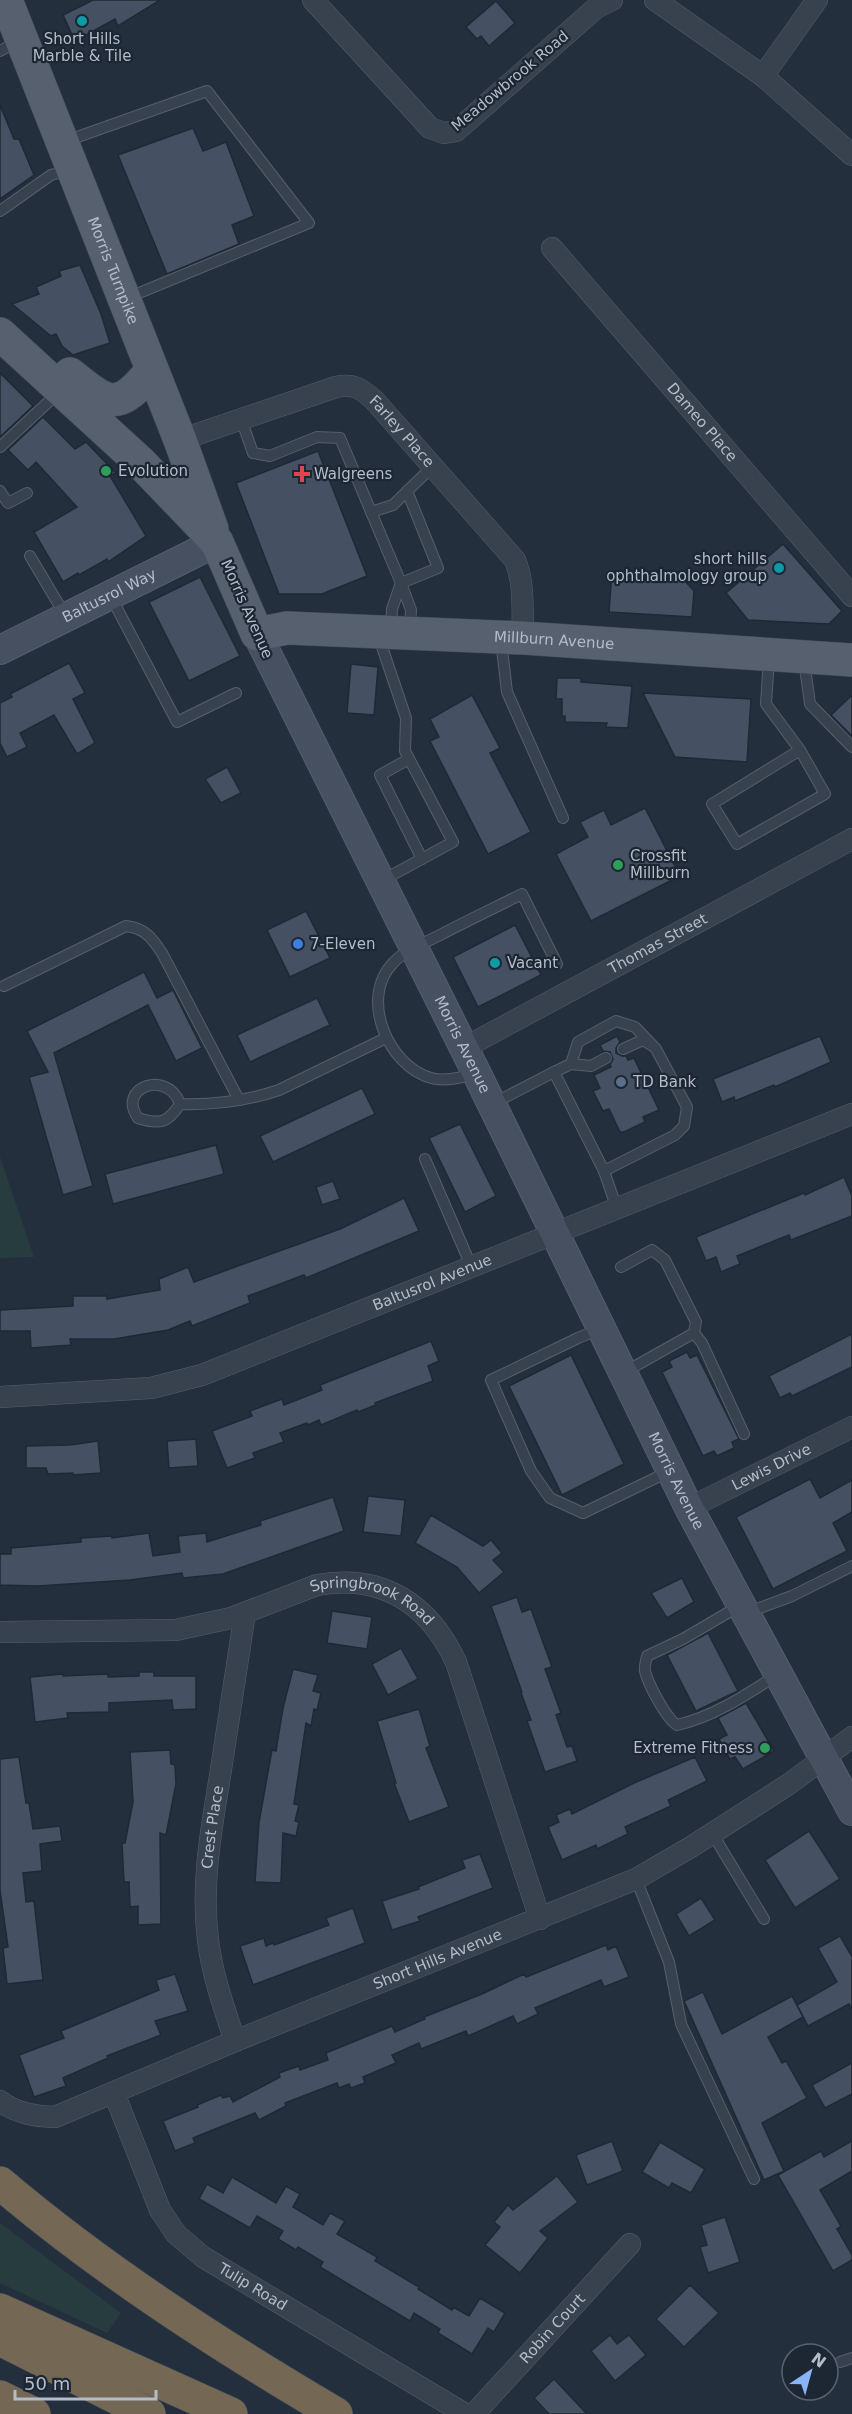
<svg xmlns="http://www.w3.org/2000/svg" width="852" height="2414" font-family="'DejaVu Sans',sans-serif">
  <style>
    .green { fill: #263c3f }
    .building { fill: #455162; stroke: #1f2835; stroke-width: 1.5 }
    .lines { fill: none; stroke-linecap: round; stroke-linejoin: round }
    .lane-casing { stroke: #565f6c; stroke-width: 12 }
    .street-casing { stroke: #565f6c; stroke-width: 22 }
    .secondary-casing { stroke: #565f6c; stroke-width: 30 }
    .primary-casing { stroke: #414a57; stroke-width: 34 }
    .highway-casing { stroke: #434c59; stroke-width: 34 }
    .lane { stroke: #38414e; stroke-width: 10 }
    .street { stroke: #38414e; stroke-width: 21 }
    .secondary { stroke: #465061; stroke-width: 28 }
    .primary { stroke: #56606e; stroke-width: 33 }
    .highway { stroke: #746855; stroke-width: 33 }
    .culture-dot { fill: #0f9aa8; stroke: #1d2633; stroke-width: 2 }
    .leisure-dot { fill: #2e9e5b; stroke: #1d2633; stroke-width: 2 }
    .health-dot { fill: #e0444e; stroke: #1d2633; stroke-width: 2 }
    .shop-dot { fill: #3f7fe0; stroke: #1d2633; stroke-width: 2 }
    .service-dot { fill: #5c6f8a; stroke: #1d2633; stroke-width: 2 }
    .labels { text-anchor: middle; stroke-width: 4.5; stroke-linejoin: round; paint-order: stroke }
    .poi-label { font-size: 15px; fill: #b4bcc9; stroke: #1d2633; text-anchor: start }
    .street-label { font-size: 15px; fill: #b4bcc9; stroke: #1d2633 }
  </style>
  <rect width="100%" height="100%" fill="#242f3e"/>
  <g class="green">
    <path d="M0 1157 34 1257 0 1258Z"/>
    <path d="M0 2223 121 2313 107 2333 0 2283Z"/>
  </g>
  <g class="building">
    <path d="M93 0H160L118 26 115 19 75 41 63 15Z"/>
    <path d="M496 1 515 23 489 46 481 36 477 39 466 27Z"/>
    <path d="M0 105 14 139H19L34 175 0 199Z"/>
    <path d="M193 128 203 151 226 142 254 216 232 225 239 244 167 274 118 155Z"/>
    <path d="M80 265 101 314 110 343 73 355 62 346 56 334 51 336 12 304 39 294 36 287 61 276 59 271Z"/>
    <path d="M0 373 33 406 0 437Z"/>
    <path d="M43 417 75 449 86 442 116 473 110 476 146 536 108 562 107 559 79 575 78 573 63 582 34 532 77 507 36 462 28 470 8 450Z"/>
    <path d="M318 451 367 576 322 594H279L236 483Z"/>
    <path d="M783 544 842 611 829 624 748 620 726 593Z"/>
    <path d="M660 571 676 572V580H684L694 591 692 617 609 612 612 572 659 576Z"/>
    <path d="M200 577 240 656 189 681 149 602Z"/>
    <path d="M69 663 85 693 73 699 95 743 77 754 54 715 20 733 27 747 7 757 0 743V703L12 697 10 694Z"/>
    <path d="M351 664 378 667 374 715 347 713Z"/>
    <path d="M557 678H581V682L632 686 628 728 606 727 607 723 565 722V716L562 717V699H556Z"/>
    <path d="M643 693 751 699 747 762 675 757Z"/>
    <path d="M472 695 500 748 490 753 531 832 488 854 430 741 439 737 430 719Z"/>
    <path d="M852 695V736L831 715Z"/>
    <path d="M227 767 241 793 221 803 205 779Z"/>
    <path d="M645 808 680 876 591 921 556 854 588 837 580 822 604 810 611 825Z"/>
    <path d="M306 911 330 958 290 977 267 930Z"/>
    <path d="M515 925 541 975 478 1007 453 957Z"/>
    <path d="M144 972 157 998 173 990 202 1048 176 1061 148 1005 54 1053 93 1186 63 1195 29 1077 48 1072 27 1031Z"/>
    <path d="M317 998 330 1025 250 1062 237 1035Z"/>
    <path d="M617 1036 620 1042 616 1048V1053L622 1056H626L628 1060 634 1058 659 1110 643 1117 645 1122 624 1132H620L609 1109 603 1111 593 1091 600 1088 594 1075 611 1067 610 1065 613 1059 610 1052 603 1051 600 1045Z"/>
    <path d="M820 1036 831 1062 775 1087 774 1085 735 1101 734 1097 722 1102 713 1079Z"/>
    <path d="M362 1088 375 1114 273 1162 260 1136Z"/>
    <path d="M460 1124 496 1196 465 1212 429 1138Z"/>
    <path d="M216 1145 224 1174 113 1204 105 1174Z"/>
    <path d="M844 1177 852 1196V1216L791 1240 789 1235 737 1256 740 1264 721 1272 716 1257 706 1261 696 1237 804 1193 805 1195Z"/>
    <path d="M333 1181 340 1199 322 1205 316 1187Z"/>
    <path d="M404 1198 419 1231 306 1278 304 1275 248 1296 250 1303 192 1326 190 1321 168 1330 114 1339H70L71 1345 31 1348 30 1331H0V1310L73 1306V1296H107V1299L160 1290 159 1279 188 1267 194 1282 340 1229Z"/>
    <path d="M852 1334V1367L792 1396 790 1393 780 1398 769 1376Z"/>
    <path d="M431 1341 439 1361 428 1366 433 1381 375 1403 376 1405 358 1412 357 1410 321 1425 319 1420 308 1425 307 1423 280 1433 284 1442 253 1453 255 1458 227 1468 212 1431 252 1416 250 1411 282 1399 284 1405 322 1390 320 1385Z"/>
    <path d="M687 1352 690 1358 697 1355 739 1439 732 1442 734 1448 717 1456 714 1451 703 1456 662 1372 672 1367 669 1361Z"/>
    <path d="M571 1355 624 1464 562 1495 509 1386Z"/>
    <path d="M196 1439 198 1466 169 1468 167 1441Z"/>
    <path d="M98 1441 101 1473 73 1475V1473L48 1474 46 1468H26V1446L70 1445Z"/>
    <path d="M810 1479 820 1498 852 1480V1512L833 1523 847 1551 773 1589 736 1517Z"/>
    <path d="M368 1496 405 1500 401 1536 363 1532Z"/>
    <path d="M333 1497 344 1531 223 1574 183 1578 182 1573 130 1580 38 1586 0 1585V1554H11V1548L81 1542V1538L112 1536V1538L149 1533 153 1556 180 1552 178 1536 206 1533 207 1542 261 1525 260 1521Z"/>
    <path d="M431 1515 483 1546 491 1540 502 1553 493 1560 504 1572 479 1593 457 1567 415 1543Z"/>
    <path d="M682 1578 694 1602 667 1618 651 1593Z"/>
    <path d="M517 1597 522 1612 531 1609 552 1667 545 1669 561 1713 556 1715 567 1747 572 1746 577 1761 545 1772 527 1721 531 1720 521 1693 522 1692 491 1606Z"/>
    <path d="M332 1611 372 1617 367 1649 327 1643Z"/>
    <path d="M708 1633 738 1691 696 1711 667 1655Z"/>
    <path d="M401 1648 418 1679 388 1695 372 1664Z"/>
    <path d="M293 1669 318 1675 313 1691 321 1693 317 1710 314 1709 311 1726 306 1723 294 1804 299 1805 295 1821 299 1822 296 1836 283 1833 281 1883 255 1882 259 1822 272 1750 276 1751 283 1708Z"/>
    <path d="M139 1672H154V1676H196V1709L173 1710 172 1700 109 1703V1712L67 1713 68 1718 35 1722 30 1677 63 1674V1676L108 1674V1677L139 1676Z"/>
    <path d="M746 1703 774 1751 743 1769 735 1757 730 1759 719 1739 727 1735 718 1718Z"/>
    <path d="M419 1709 430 1746 426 1748 449 1807 409 1822 394 1783H396L377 1721Z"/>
    <path d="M170 1750 171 1764 175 1765 176 1784 166 1835 160 1833 161 1924 138 1925V1906L130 1907 129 1882H124L122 1843H125L133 1802 130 1752Z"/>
    <path d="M19 1757 26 1803H29L33 1829 60 1826 62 1841 40 1844 42 1871 23 1873 26 1902 34 1901 43 1980 7 1984 3 1948 8 1947 0 1890V1759Z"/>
    <path d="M695 1757 707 1781 668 1800 671 1806 625 1827 628 1834 597 1849 596 1845 562 1860 548 1827 559 1822 556 1815 570 1809 572 1814 634 1783Z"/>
    <path d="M809 1831 840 1879 795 1908 765 1860Z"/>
    <path d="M480 1854 493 1888 418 1917 420 1921 392 1930 382 1901 419 1889 418 1887 465 1868 462 1860Z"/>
    <path d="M701 1898 715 1920 689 1936 676 1914Z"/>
    <path d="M353 1908 365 1943 253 1985 240 1946 264 1938 266 1946 273 1943 274 1945 329 1925 326 1918Z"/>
    <path d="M840 1936 852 1957V2009L849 2004 808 2026 797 2005 837 1982 818 1948Z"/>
    <path d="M606 1945 608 1950 616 1946 629 1977 604 1987 601 1980 535 2008 538 2014 517 2024 513 2016 468 2036 466 2031 421 2049 419 2043 392 2055 396 2063 363 2077 365 2083 351 2088 349 2084 339 2088 337 2083 285 2103 286 2106 259 2120 255 2113 193 2138 195 2143 175 2151 163 2121 198 2107 197 2105 221 2095 223 2098 230 2096 233 2102 280 2077 279 2073 299 2066 300 2070 328 2060 326 2053 392 2026 395 2032 425 2019 424 2017 482 1994 524 1974 526 1977Z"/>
    <path d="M175 1974 188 2011 155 2021 161 2035 107 2056 108 2058 63 2078 66 2086 34 2097 19 2055 64 2038 61 2031 159 1990 156 1980Z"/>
    <path d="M703 1992 722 2034 792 1996 803 2017 768 2037 782 2063 786 2061 807 2098 762 2123 784 2171 764 2180 685 2003 684 2001Z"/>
    <path d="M852 2063V2094L825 2108 812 2085Z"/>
    <path d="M612 2141 623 2171 587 2185 576 2155Z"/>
    <path d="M852 2141V2171L820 2190 841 2226 837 2229 852 2255V2260L833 2271 778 2175 821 2151 824 2157Z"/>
    <path d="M660 2142 705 2169 691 2193 672 2183 669 2188 642 2172Z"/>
    <path d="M557 2176 578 2202 540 2231 548 2238 520 2273 485 2245 500 2227 494 2222 508 2205 513 2210Z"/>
    <path d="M232 2177 276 2203 286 2186 300 2194 293 2207 323 2225 330 2213 345 2221 337 2234 377 2257 375 2261 419 2287 418 2289 452 2310 453 2307 469 2316 480 2298 505 2313 494 2332 488 2328 472 2354 438 2333 440 2329 414 2313 410 2321 320 2267 323 2262 298 2247 296 2250 278 2239 283 2231 257 2216 250 2228 199 2199 207 2184 223 2193Z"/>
    <path d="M725 2217 740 2262 708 2273 700 2247 707 2245 701 2225Z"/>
    <path d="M690 2285 719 2313 684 2347 656 2319Z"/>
    <path d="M610 2335 617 2344 629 2335 646 2355 615 2381 591 2351Z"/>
    <path d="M554 2379 587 2414H549L534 2398Z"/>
  </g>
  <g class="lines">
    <defs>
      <g id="lane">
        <path d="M0 51 18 41"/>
        <path d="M66 141 207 91 309 223 127 298"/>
        <path d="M0 211 51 175 69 170"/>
        <path d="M241 419 253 453 270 456 317 437 340 438 401 583 411 610 410 630"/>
        <path d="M0 447 59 392"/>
        <path d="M0 491 8 503 27 493"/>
        <path d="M371 512 393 505 433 466"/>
        <path d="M30 556 65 615"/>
        <path d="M111 597 177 722 236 693"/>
        <path d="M391 629 392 609 401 583 438 568 407 491"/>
        <path d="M378 635 406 718 405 751 453 842 381 881"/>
        <path d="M501 640 507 692 563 818"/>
        <path d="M769 658 766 704 800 750 825 794 737 844 712 804 800 750"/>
        <path d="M804 660 810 704 852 747"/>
        <path d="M409 759 380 775 422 859"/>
        <path d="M4 986 126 926C145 928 152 938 162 953L239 1100"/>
        <path d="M623 1049 643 1040 651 1045"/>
        <path d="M571 1064 578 1042 616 1021 635 1027 656 1049 687 1107 684 1126 675 1135 604 1171"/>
        <path d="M554 1072 571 1064 591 1066 606 1058"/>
        <path d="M476 1074C462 1077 446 1082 431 1078 388 1066 359 998 393 963 405 950 425 943 440 935 467 921 494 908 522 894L557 964"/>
        <path d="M494 1103 554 1072 604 1171 617 1209"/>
        <path d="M180 1104C168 1123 160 1125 138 1118 116 1087 168 1069 180 1104 213 1105 247 1101 279 1090L386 1038"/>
        <path d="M425 1159 472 1268"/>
        <path d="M621 1267 652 1250 665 1260 696 1322 694 1333 623 1373"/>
        <path d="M600 1329 578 1338 491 1380 531 1471 550 1498 583 1513 670 1471"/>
        <path d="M694 1333 702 1343 744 1434"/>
        <path d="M741 1605 683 1639 647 1656C646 1661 644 1667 645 1671 648 1684 666 1718 677 1725 713 1717 746 1695 777 1675"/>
        <path d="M746 1613 792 1596 852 1566"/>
        <path d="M712 1833 764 1919"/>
        <path d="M636 1879 669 1962 681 2024 754 2179"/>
        <path d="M840 2362 852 2358"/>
      </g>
      <g id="street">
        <path d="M313 0 430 128 444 133 456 131 596 8 612 0"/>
        <path d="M655 0 763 76 852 155"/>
        <path d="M763 76 817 0"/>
        <path id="s1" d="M552 248 852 596"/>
        <path id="s2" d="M180 440 336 387C354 383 362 389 375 401L515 560C525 584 522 612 523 638"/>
        <path id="s3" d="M464 1048 852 839"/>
        <path id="s4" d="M0 1397 151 1388 202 1375 852 1114"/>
        <path id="s5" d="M689 1508 852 1427"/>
        <path id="s6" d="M0 1632 176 1630 231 1618 317 1585C382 1573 429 1604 456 1662L540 1919"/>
        <path id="s7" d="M235 2041C224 2008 212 1974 208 1940 201 1884 211 1830 220 1776 228 1721 237 1667 245 1613"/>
        <path id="s8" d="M114 2093 160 2210 176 2234 203 2257 465 2414"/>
        <path id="s9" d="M0 2101C17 2114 35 2116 55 2117L235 2041 636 1879 691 1847 789 1784 852 1737"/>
        <path id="s10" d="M474 2414 630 2244"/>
      </g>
      <g id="secondary">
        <path id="s11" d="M257 634 477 1074 689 1508 852 1811"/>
        <path id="s12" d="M0 650 217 542"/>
      </g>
      <g id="primary">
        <path id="s13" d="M6 0 180 440 212 529"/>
        <path id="s14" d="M0 334 141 463 217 542 257 634 287 628 523 638 852 660"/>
        <path d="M70 374C109 406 118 412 152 370"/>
      </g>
      <g id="highway">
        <path d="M0 2183C104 2271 219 2345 336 2414"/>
        <path d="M0 2310 231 2414"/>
        <path d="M0 2339 149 2414"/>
        <path d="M0 2397 34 2414"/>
      </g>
    </defs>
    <use href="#lane" class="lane-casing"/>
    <use href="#street" class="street-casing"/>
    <use href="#secondary" class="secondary-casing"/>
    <use href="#primary" class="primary-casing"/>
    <use href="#highway" class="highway-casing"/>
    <use href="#lane" class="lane"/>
    <use href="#street" class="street"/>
    <use href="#secondary" class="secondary"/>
    <use href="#primary" class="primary"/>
    <use href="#highway" class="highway"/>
  </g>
  <g class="culture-dot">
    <circle cx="82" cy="21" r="6"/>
    <circle cx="779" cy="568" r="6"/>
    <circle cx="495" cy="963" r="6"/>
  </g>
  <g class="leisure-dot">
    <circle cx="106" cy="471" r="6"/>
    <circle cx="618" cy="865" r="6"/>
    <circle cx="765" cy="1748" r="6"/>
  </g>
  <path class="health-dot" d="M299 465h6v6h6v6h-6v6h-6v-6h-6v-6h6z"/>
  <circle class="shop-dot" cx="298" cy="944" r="6"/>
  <circle class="service-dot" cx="621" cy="1082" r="6"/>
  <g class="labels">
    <g class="poi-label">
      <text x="82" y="44" text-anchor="middle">Short Hills<tspan x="82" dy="17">Marble &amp; Tile</tspan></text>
      <text x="118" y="476">Evolution</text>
      <text x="314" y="479">Walgreens</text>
      <text x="767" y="564" text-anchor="end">short hills<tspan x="767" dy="17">ophthalmology group</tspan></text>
      <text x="630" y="861">Crossfit<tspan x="630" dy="17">Millburn</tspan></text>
      <text x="310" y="949">7-Eleven</text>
      <text x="507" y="968">Vacant</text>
      <text x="633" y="1087">TD Bank</text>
      <text x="753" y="1753" text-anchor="end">Extreme Fitness</text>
    </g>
    <g class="street-label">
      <text transform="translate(510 81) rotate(-40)" y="5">Meadowbrook Road</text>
      <text dy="5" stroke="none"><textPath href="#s13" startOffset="291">Morris Turnpike</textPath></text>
      <text dy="5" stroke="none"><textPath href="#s1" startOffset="230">Dameo Place</textPath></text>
      <text dy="5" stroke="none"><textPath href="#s2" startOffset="249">Farley Place</textPath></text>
      <text dy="5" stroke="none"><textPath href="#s12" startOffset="122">Baltusrol Way</textPath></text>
      <text transform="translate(247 609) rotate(66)" y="5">Morris Avenue</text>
      <text dy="5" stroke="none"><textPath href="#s14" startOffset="699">Millburn Avenue</textPath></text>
      <text dy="5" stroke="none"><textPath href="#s3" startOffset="220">Thomas Street</textPath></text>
      <text dy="5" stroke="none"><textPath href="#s11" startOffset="459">Morris Avenue</textPath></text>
      <text dy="5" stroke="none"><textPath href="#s4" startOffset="452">Baltusrol Avenue</textPath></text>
      <text dy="5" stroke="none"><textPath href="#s5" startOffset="92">Lewis Drive</textPath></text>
      <text dy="5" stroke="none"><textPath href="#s11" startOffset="945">Morris Avenue</textPath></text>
      <text dy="5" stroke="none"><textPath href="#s6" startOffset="384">Springbrook Road</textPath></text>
      <text dy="5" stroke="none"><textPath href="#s7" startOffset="218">Crest Place</textPath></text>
      <text dy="5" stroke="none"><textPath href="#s9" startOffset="472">Short Hills Avenue</textPath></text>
      <text dy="5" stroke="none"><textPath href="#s8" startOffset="248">Tulip Road</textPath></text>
      <text dy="5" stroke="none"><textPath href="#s10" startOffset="116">Robin Court</textPath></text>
    </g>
  </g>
  <g transform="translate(810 2372) rotate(36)"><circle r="28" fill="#1d2633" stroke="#59626f" stroke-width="1.5"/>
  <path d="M0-4.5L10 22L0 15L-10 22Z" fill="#8ab4f8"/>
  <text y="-9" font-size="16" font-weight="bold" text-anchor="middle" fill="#b4bcc9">N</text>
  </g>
  <path d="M15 2390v9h141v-9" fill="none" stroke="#b4bcc9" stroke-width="3"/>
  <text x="24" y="2390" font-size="18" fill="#b4bcc9" stroke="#1d2633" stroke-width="4.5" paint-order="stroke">50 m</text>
</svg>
